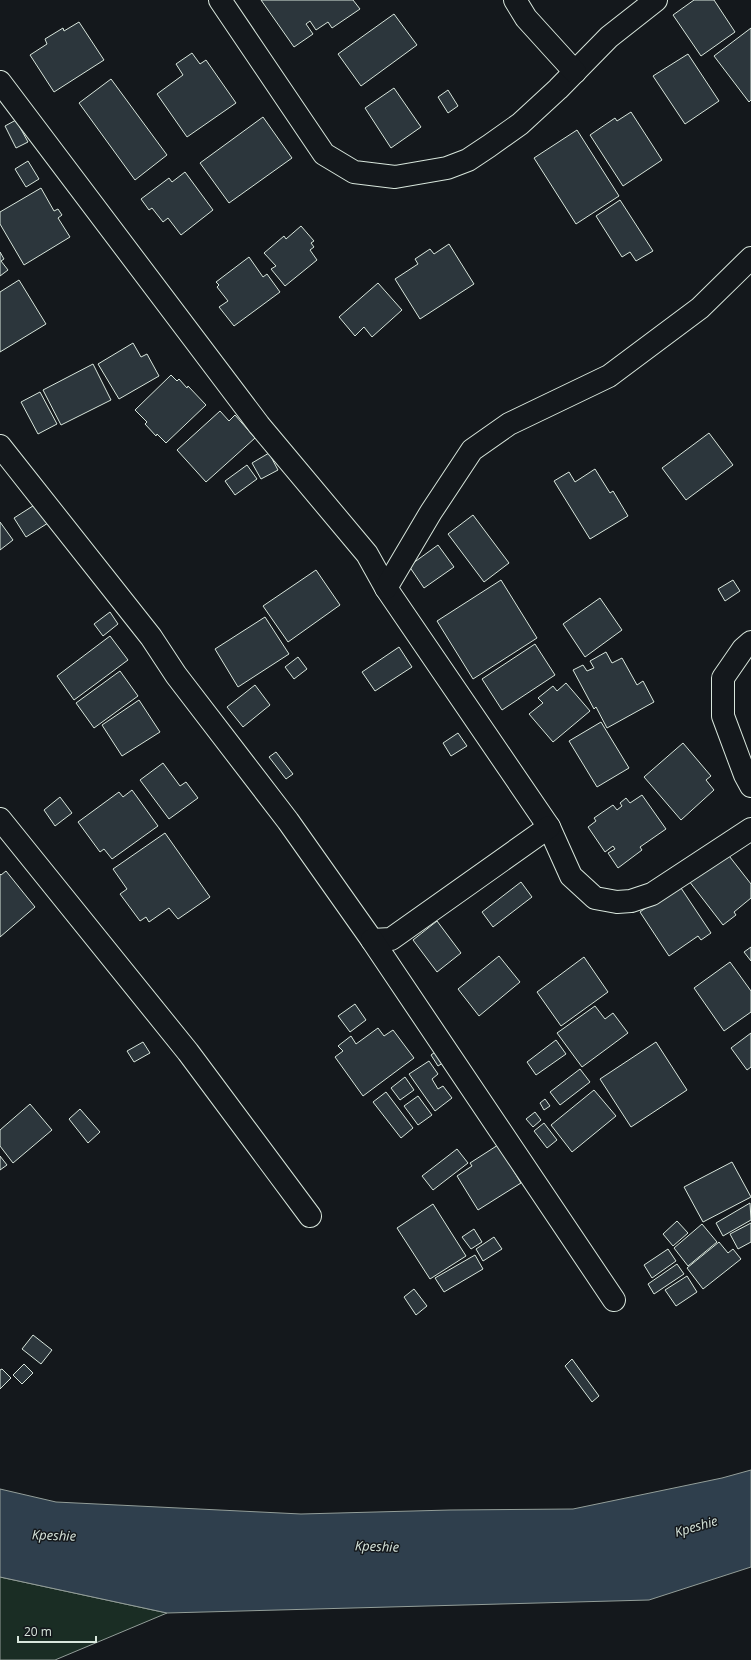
<svg xmlns="http://www.w3.org/2000/svg" width="751" height="1660" font-family="'Open Sans',sans-serif">
  <style>
    .green { fill: #1a2d24; stroke: #939e99 }
    .water { fill: #2f3f4d; stroke: #939e99 }
    .building { fill: #2c363c; stroke: #d8e6dc }
    .lines { fill: none; stroke-linecap: round; stroke-linejoin: round }
    .minor-casing { stroke: #d8e6dc; stroke-width: 24 }
    .minor { stroke: #14181c; stroke-width: 22 }
    .labels { text-anchor: middle; stroke-width: 3; stroke-linejoin: round; paint-order: stroke }
    .water-label { font-size: 13px; font-style: italic; fill: #d8e6dc; stroke: #14181c }
  </style>
  <rect width="100%" height="100%" fill="#14181c"/>
  <path class="green" d="M0 1577 167 1613 55 1660H0Z"/>
  <path class="water" d="M751 1470V1567L649 1600 167 1613 0 1577V1489L56 1502 301 1514 450 1510 573 1509 722 1478Z"/>
  <g class="building">
    <path d="M261 0H353L360 9 332 28 328 22 316 30 310 21 306 24 313 34 294 47Z"/>
    <path d="M694 0H714L735 32 701 56 673 15Z"/>
    <path d="M394 14 417 45 361 86 338 54Z"/>
    <path d="M79 22 104 60 54 92 30 55 47 44 45 39 63 28 64 31Z"/>
    <path d="M751 28V100L749 102 714 56Z"/>
    <path d="M192 53 200 64 206 60 236 103 187 137 157 94 183 75 176 64Z"/>
    <path d="M688 54 719 101 685 124 653 76Z"/>
    <path d="M111 79 167 155 135 180 79 103Z"/>
    <path d="M394 88 421 127 391 148 365 108Z"/>
    <path d="M448 90 458 106 448 113 438 97Z"/>
    <path d="M631 112 662 160 623 186 590 135 615 118 617 121Z"/>
    <path d="M263 117 292 158 229 203 200 163Z"/>
    <path d="M16 120 28 142 16 148 5 126Z"/>
    <path d="M577 130 619 196 576 224 534 158Z"/>
    <path d="M28 161 39 179 26 187 15 169Z"/>
    <path d="M185 172 213 210 181 235 168 218 163 222 152 208 149 210 141 199 169 178 172 182Z"/>
    <path d="M41 188 54 211 58 209 62 215 58 218 70 237 24 265 0 224V212Z"/>
    <path d="M620 200 653 251 636 261 630 252 622 257 596 216Z"/>
    <path d="M301 226 314 241 311 243 314 247 310 250 317 260 285 286 271 269 276 266 264 253 284 236 286 239Z"/>
    <path d="M449 244 474 284 420 319 395 279 418 264 415 259 430 249 434 254Z"/>
    <path d="M0 252 4 259 1 261 8 270 0 276Z"/>
    <path d="M249 257 263 277 267 274 280 292 234 326 219 307 228 301 217 287 219 285 216 282Z"/>
    <path d="M19 280 46 324 0 352V292Z"/>
    <path d="M378 283 402 310 372 337 364 327 355 336 339 317Z"/>
    <path d="M133 343 141 357 147 354 159 376 119 399 98 364Z"/>
    <path d="M93 364 111 400 61 425 43 390Z"/>
    <path d="M171 375 177 381 179 379 187 388 188 386 206 405 166 443 157 434 156 436 145 424 147 422 135 410Z"/>
    <path d="M40 392 57 424 38 434 21 402Z"/>
    <path d="M220 411 229 421 235 415 255 438 206 482 177 450Z"/>
    <path d="M709 433 733 465 686 500 662 468Z"/>
    <path d="M269 453 278 470 261 479 252 463Z"/>
    <path d="M247 465 257 479 235 495 225 481Z"/>
    <path d="M595 469 610 493 613 491 628 516 590 539 554 481 569 472 575 482Z"/>
    <path d="M36 504 48 523 26 537 14 518Z"/>
    <path d="M473 515 509 563 484 582 448 534Z"/>
    <path d="M0 522 13 540 0 550Z"/>
    <path d="M438 545 454 567 424 588 409 566Z"/>
    <path d="M316 570 340 605 288 642 263 606Z"/>
    <path d="M501 580 537 638 473 679 437 621Z"/>
    <path d="M733 580 740 591 725 601 718 589Z"/>
    <path d="M600 598 622 630 585 657 563 624Z"/>
    <path d="M110 612 118 624 103 636 94 624Z"/>
    <path d="M265 617 289 654 238 687 215 649Z"/>
    <path d="M110 636 128 660 74 700 57 676Z"/>
    <path d="M535 644 555 675 502 710 482 679Z"/>
    <path d="M399 647 412 667 375 691 362 672Z"/>
    <path d="M606 652 612 663 622 658 637 685 643 681 654 702 607 728 596 707 594 709 573 670 583 665 587 671 594 668 590 661Z"/>
    <path d="M298 657 307 669 294 679 285 667Z"/>
    <path d="M120 671 138 696 94 728 76 703Z"/>
    <path d="M566 683 590 711 553 742 529 714 543 703 538 698 553 686 557 691Z"/>
    <path d="M255 685 270 705 243 727 227 707Z"/>
    <path d="M139 700 160 732 122 756 102 725Z"/>
    <path d="M601 722 629 768 597 787 569 741Z"/>
    <path d="M458 733 467 746 451 756 443 743Z"/>
    <path d="M683 743 711 776 706 780 714 790 681 820 644 777Z"/>
    <path d="M276 752 293 774 286 779 269 757Z"/>
    <path d="M163 763 180 786 186 782 198 798 169 819 140 780Z"/>
    <path d="M132 790 158 826 112 859 104 849 100 852 78 822 119 792 123 797Z"/>
    <path d="M642 795 666 829 640 847 642 850 618 868 608 853 615 849 613 846 605 852 588 827 596 821 594 818 613 805 617 810 622 806 620 803 626 798 630 803Z"/>
    <path d="M60 797 72 813 55 826 44 810Z"/>
    <path d="M165 833 210 897 178 919 169 908 149 922 146 917 140 921 120 894 127 889 113 869Z"/>
    <path d="M726 852 751 884V898L734 912 736 915 723 925 689 881Z"/>
    <path d="M6 871 35 907 0 937V874L1 875Z"/>
    <path d="M521 882 532 897 493 927 482 912Z"/>
    <path d="M679 885 711 933 701 940 698 936 669 956 640 912Z"/>
    <path d="M437 921 461 953 437 972 413 940Z"/>
    <path d="M751 947V961L744 952Z"/>
    <path d="M499 956 520 982 479 1016 458 989Z"/>
    <path d="M584 957 608 992 561 1026 537 992Z"/>
    <path d="M730 962 751 991V1012L724 1031 694 988Z"/>
    <path d="M355 1004 366 1020 350 1032 338 1016Z"/>
    <path d="M595 1006 605 1019 613 1013 628 1033 582 1067 557 1033Z"/>
    <path d="M378 1028 384 1036 393 1030 414 1058 363 1096 335 1057 343 1051 338 1046 351 1036 356 1044Z"/>
    <path d="M751 1033V1067L747 1070 731 1048Z"/>
    <path d="M556 1040 566 1054 536 1075 527 1062Z"/>
    <path d="M143 1042 150 1053 134 1062 127 1051Z"/>
    <path d="M656 1042 687 1090 631 1127 600 1079Z"/>
    <path d="M438 1050 446 1061 438 1066 431 1055Z"/>
    <path d="M429 1061 438 1074 432 1079 438 1089 443 1086 452 1098 435 1111 409 1074Z"/>
    <path d="M580 1069 590 1082 560 1105 550 1092Z"/>
    <path d="M405 1077 414 1090 400 1100 391 1088Z"/>
    <path d="M594 1090 616 1116 572 1152 551 1125Z"/>
    <path d="M386 1092 413 1128 401 1138 373 1102Z"/>
    <path d="M418 1096 432 1115 418 1125 404 1106Z"/>
    <path d="M545 1099 550 1106 544 1110 540 1103Z"/>
    <path d="M30 1104 52 1130 13 1163 0 1146V1130Z"/>
    <path d="M80 1109 100 1132 88 1143 69 1119Z"/>
    <path d="M535 1112 541 1120 533 1127 526 1119Z"/>
    <path d="M544 1123 557 1140 547 1148 534 1131Z"/>
    <path d="M498 1145 521 1183 478 1210 457 1176 472 1166 470 1163Z"/>
    <path d="M457 1149 468 1163 433 1190 422 1176Z"/>
    <path d="M0 1156 7 1165 0 1170Z"/>
    <path d="M732 1162 751 1197 703 1222 684 1187Z"/>
    <path d="M750 1203 751 1220 723 1236 716 1223Z"/>
    <path d="M433 1204 466 1256 430 1279 397 1228Z"/>
    <path d="M677 1221 688 1233 673 1246 663 1234Z"/>
    <path d="M751 1223V1242L738 1249 730 1234Z"/>
    <path d="M702 1224 717 1242 688 1266 674 1248Z"/>
    <path d="M474 1229 482 1242 471 1249 462 1237Z"/>
    <path d="M494 1237 502 1249 483 1261 476 1249Z"/>
    <path d="M719 1242 728 1253 733 1249 741 1259 703 1289 687 1268Z"/>
    <path d="M668 1249 676 1261 652 1278 644 1265Z"/>
    <path d="M475 1255 483 1269 444 1292 435 1278Z"/>
    <path d="M677 1264 684 1274 654 1294 648 1284Z"/>
    <path d="M687 1276 697 1292 676 1306 665 1290Z"/>
    <path d="M414 1289 427 1306 416 1315 404 1297Z"/>
    <path d="M33 1335 52 1350 41 1364 22 1349Z"/>
    <path d="M572 1359 599 1396 592 1402 565 1366Z"/>
    <path d="M24 1364 33 1373 22 1384 13 1375Z"/>
    <path d="M2 1369 11 1378 0 1389V1370Z"/>
  </g>
  <g class="lines">
    <defs>
      <g id="minor">
        <path d="M220 0 324 154 354 172 395 177 447 168 468 160 489 146 520 124 558 89 609 37 656 0"/>
        <path d="M515 0 526 18 575 72"/>
        <path d="M0 82 259 425 367 554 386 588 549 827 571 876 595 898 617 902 631 901 652 894 751 829"/>
        <path d="M0 446 151 637 176 675 288 821 372 940 391 939 549 827"/>
        <path d="M386 588 431 512 472 450 509 424 609 376 700 308 751 258"/>
        <path d="M751 642 743 649 723 678V716L745 775 751 786"/>
        <path d="M0 819 188 1052 310 1216"/>
        <path d="M372 940 614 1300"/>
      </g>
    </defs>
    <use href="#minor" class="minor-casing"/>
    <use href="#minor" class="minor"/>
  </g>
  <g class="labels">
    <g class="water-label">
      <text transform="translate(696 1526) rotate(-16)" y="5">Kpeshie</text>
      <text transform="translate(54 1535) rotate(2)" y="5">Kpeshie</text>
      <text transform="translate(377 1546) rotate(2)" y="5">Kpeshie</text>
    </g>
  </g>
  <path d="M18 1636v6h78v-6" fill="none" stroke="#d8e6dc" stroke-width="2"/>
  <text x="24" y="1636" font-size="12" fill="#d8e6dc" stroke="#14181c" stroke-width="3" paint-order="stroke">20 m</text>
</svg>
